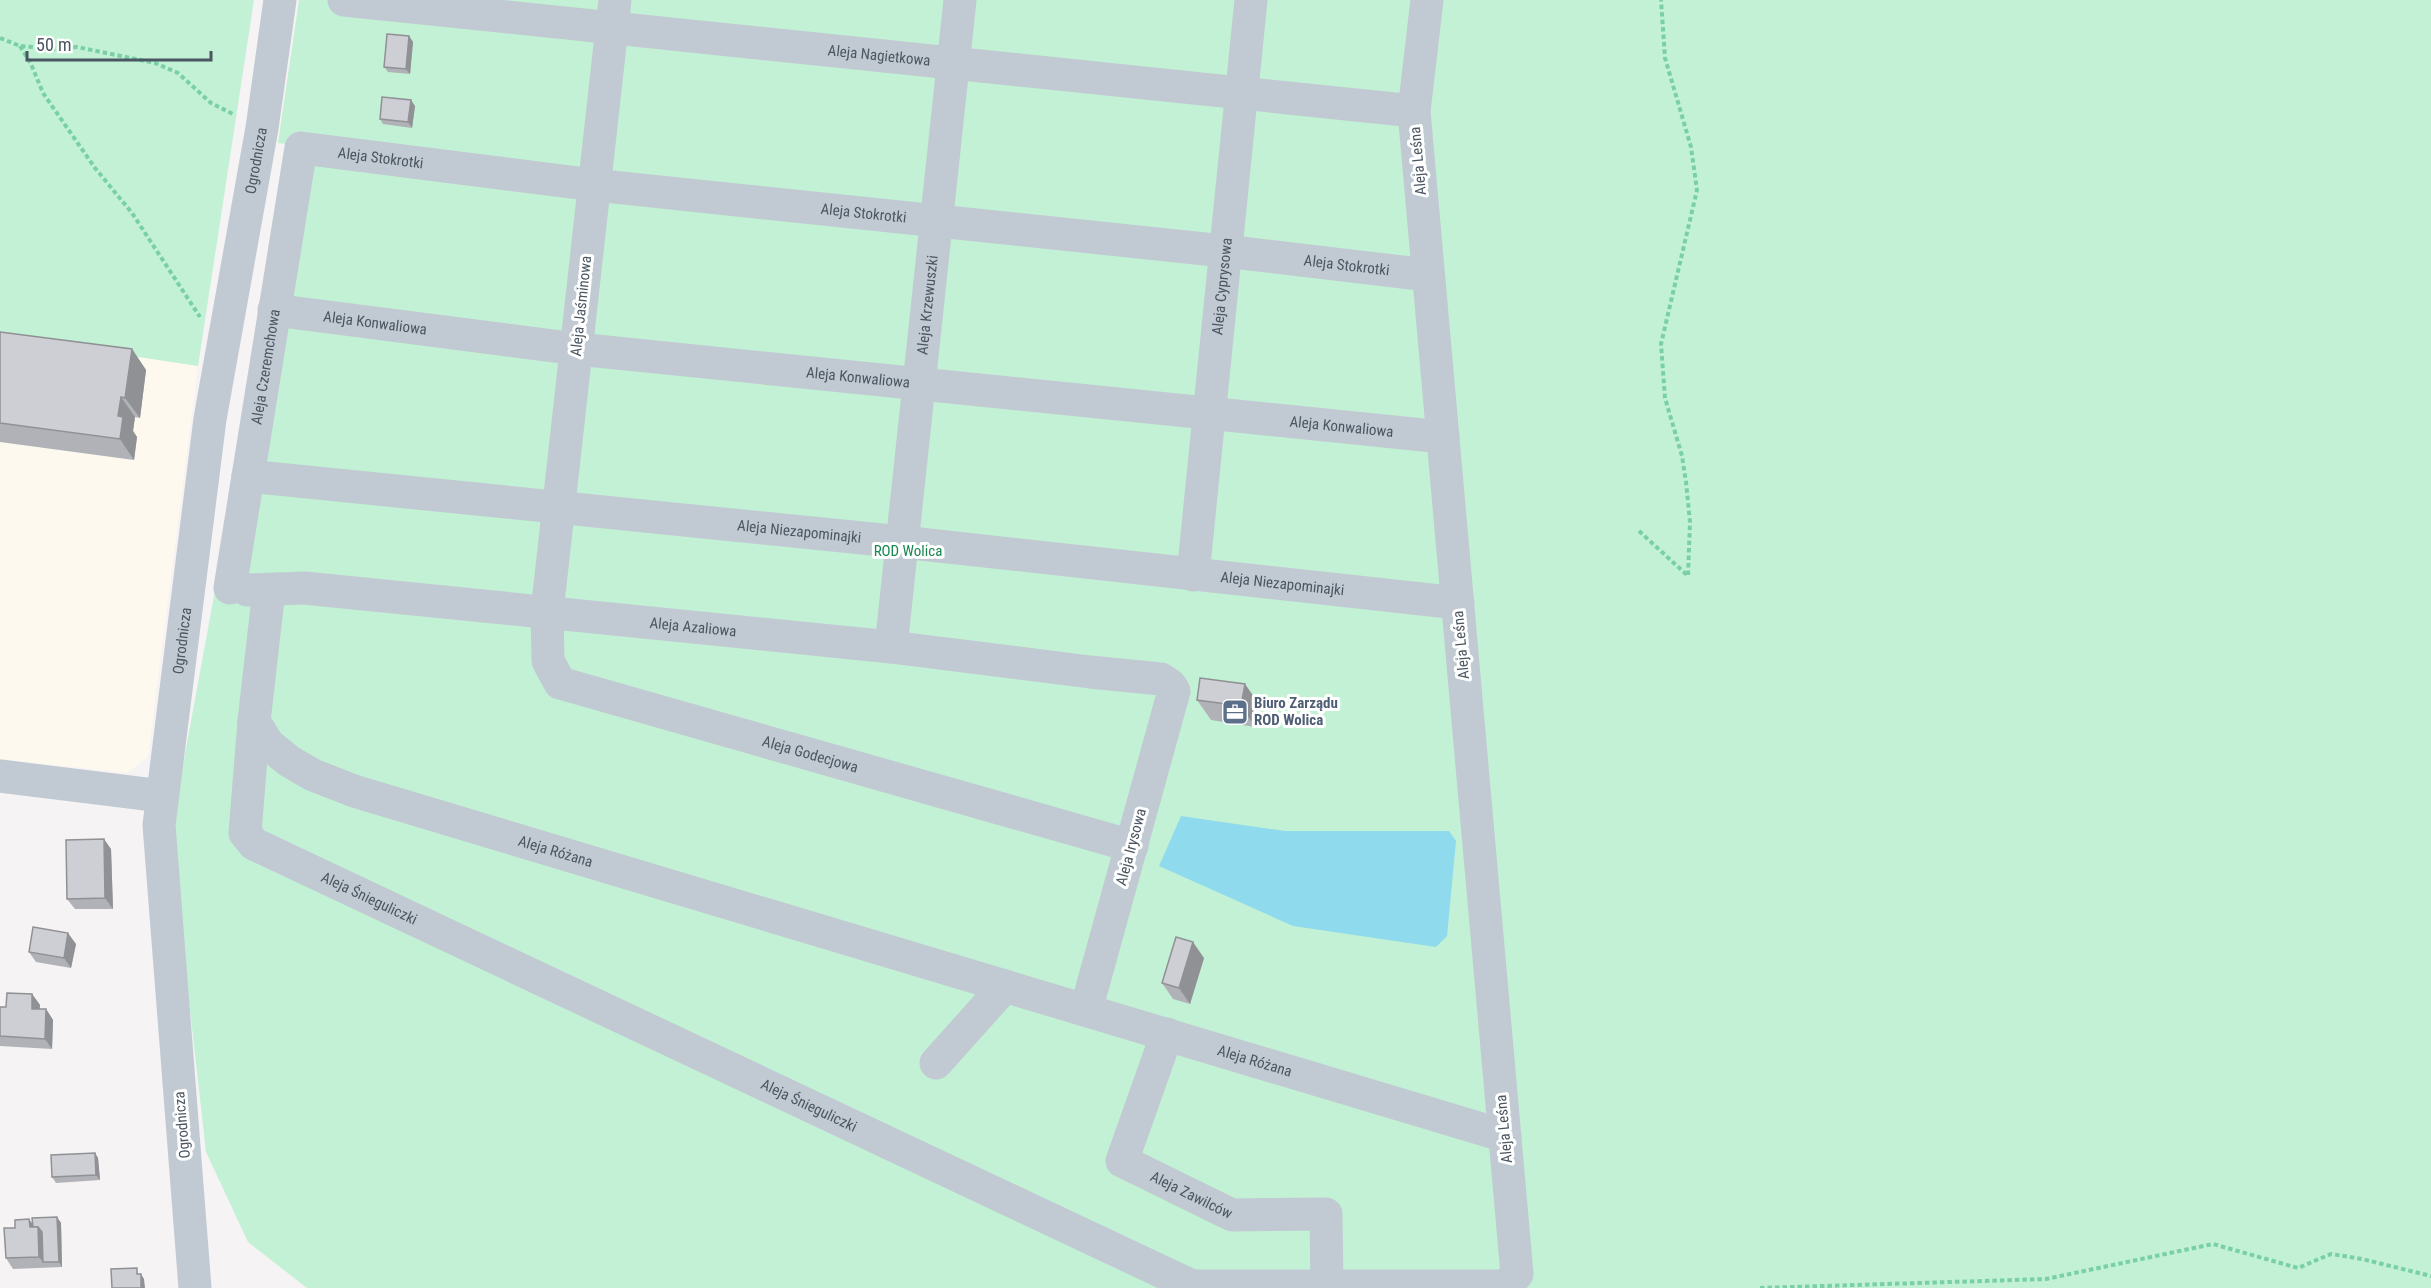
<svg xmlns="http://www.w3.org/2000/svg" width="2431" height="1288" font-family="'Roboto Condensed',sans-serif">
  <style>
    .commercial { fill: #fdf9ef }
    .green { fill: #c3f1d5 }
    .water { fill: #90daee }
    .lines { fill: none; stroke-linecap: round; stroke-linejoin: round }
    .path { stroke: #7ad0a6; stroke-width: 4; stroke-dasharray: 4.5 3; stroke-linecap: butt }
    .minor { stroke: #c1cad2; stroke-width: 33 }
    .wall { fill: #b0b2b7 }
    .shaded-wall { fill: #909195 }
    .building { fill: #cdcfd5; stroke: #909195; stroke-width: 1.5 }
    .labels { text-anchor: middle; stroke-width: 6; stroke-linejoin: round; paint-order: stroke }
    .street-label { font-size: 15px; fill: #4a5661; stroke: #fff }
    .park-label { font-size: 15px; fill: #17864f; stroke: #fff }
    .service-label { font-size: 15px; font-weight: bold; fill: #4e5e75; stroke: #fff; text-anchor: start }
  </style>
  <rect width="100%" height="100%" fill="#f5f3f3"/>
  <path class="commercial" d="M0 336 198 366 148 757 127 773 0 759Z"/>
  <g class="green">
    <path d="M0 0H254L198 366 0 336Z"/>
    <path d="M299 0H2431V1288H307L248 1242 206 1152 171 841 174 814 216 585 285 144 278 143Z"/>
  </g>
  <path class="water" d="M1181 816 1285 831H1449L1456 841 1447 936 1436 947 1293 926 1159 866Z"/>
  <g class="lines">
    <g class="path">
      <path d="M0 38 20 46 55 49 77 47 155 63 178 73 211 103 235 115"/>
      <path d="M20 46 31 64 43 93 95 168 132 213 200 317"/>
      <path d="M1639 531 1688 576 1690 522 1686 482 1682 456 1665 398 1661 344 1697 190 1691 147 1665 58 1661 0"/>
      <path d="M1760 1288 2046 1279 2213 1244 2298 1268 2331 1254 2362 1259 2431 1276"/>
    </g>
    <g class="minor">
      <path id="s1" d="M344 0 1414 111"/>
      <path id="s2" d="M615 0 547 612 548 661 560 683 1132 846"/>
      <path id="s3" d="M274 310 577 349 1443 437"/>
      <path id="s4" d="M248 476 902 542 1458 603"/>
      <path id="s5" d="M1193 575 1251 0"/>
      <path id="s6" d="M230 588 301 148 594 185 1224 251 1428 275"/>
      <path id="s7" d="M247 590 304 588 891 647 1090 672 1161 679 1170 685 1174 691 1086 1010"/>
      <path id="s8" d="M269 590 254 721 268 744 289 761 313 775 354 791 1505 1136"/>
      <path id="s9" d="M891 647 960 0"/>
      <path id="s10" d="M254 721 245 833 254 844 1192 1286H1506L1517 1274 1414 111 1427 0"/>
      <path d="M0 776 162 796"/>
      <path id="s11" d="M1167 1034 1122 1161 1232 1215 1326 1214 1327 1287"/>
      <path d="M936 1063 1005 986"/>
      <path id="s12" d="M195 1288 159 825 210 419 262 128 280 0"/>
    </g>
  </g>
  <g class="wall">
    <path d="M409 36 413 42 410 74 388 72 384 67Z"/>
    <path d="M415 106 412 128 383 124 380 119Z"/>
    <path d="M0 332 132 349 146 370 140 418 135 417 133 431 137 437 134 460 0 442Z"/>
    <path d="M1197 700 1259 704 1255 727 1211 720Z"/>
    <path d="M111 849 113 909H75L67 899Z"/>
    <path d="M76 944 71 968 36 962 29 952Z"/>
    <path d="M1204 958 1190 1004 1173 999 1162 983Z"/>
    <path d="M32 994 40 1005 39 1009H46L53 1020 52 1049 0 1046V1007H6Z"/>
    <path d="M95 1153 98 1158 100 1180 56 1183 52 1177Z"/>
    <path d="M57 1217 61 1223 62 1267 13 1269 6 1258 15 1228Z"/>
  </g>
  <g class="shaded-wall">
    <path d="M409 36 413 42 410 74 406 69Z"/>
    <path d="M411 100 415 106 412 128 408 122Z"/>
    <path d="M132 349 146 370 140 418 125 398Z"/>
    <path d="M121 397 135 417 133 431 137 437 134 460 120 439 118 416Z"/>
    <path d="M1245 684 1259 704 1255 727 1241 706Z"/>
    <path d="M104 839 111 849 113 909 105 898Z"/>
    <path d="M68 933 76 944 71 968 64 958Z"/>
    <path d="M1193 942 1204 958 1190 1004 1179 988Z"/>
    <path d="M32 994 40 1005 39 1019 32 1009Z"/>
    <path d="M46 1009 53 1020 52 1049 45 1039Z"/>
    <path d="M95 1153 98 1158 100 1180 96 1175Z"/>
    <path d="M57 1217 61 1223 62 1267 59 1262Z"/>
    <path d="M29 1219 37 1230 30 1227Z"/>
    <path d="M38 1227 46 1237 43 1262 39 1257Z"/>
    <path d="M141 1274 144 1279 145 1288H141Z"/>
  </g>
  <g class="building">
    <path d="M387 34 409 36 406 69 384 67Z"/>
    <path d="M382 97 411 100 408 122 380 119Z"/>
    <path d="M0 332 132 349 125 398 121 397 118 416 123 417 120 439 0 423Z"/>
    <path d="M1200 678 1245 684 1241 706 1197 700Z"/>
    <path d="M104 839 105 898 67 899 66 840Z"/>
    <path d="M33 927 68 933 64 958 29 952Z"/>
    <path d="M1176 937 1193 942 1179 988 1162 983Z"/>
    <path d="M7 993 32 994V1009H46L45 1039 0 1036V1007H6Z"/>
    <path d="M95 1153 96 1175 52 1177 51 1155Z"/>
    <path d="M57 1217 59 1262H43L42 1232 38 1227H33L32 1218Z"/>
    <path d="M29 1219 30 1227H38L39 1257 6 1258 4 1228H15V1220Z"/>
    <path d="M137 1268V1274H141V1288H112L111 1269Z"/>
  </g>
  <defs>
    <symbol id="office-square" viewBox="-11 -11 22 22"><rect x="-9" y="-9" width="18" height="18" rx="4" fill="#5c6f8a" stroke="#fff"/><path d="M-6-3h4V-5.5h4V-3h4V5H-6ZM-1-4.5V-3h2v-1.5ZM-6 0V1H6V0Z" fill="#fff"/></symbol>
  </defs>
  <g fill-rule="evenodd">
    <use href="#office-square" x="1220" y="697" width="30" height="30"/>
  </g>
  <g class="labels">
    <g class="street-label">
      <text dy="5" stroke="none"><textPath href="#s1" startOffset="538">Aleja Nagietkowa</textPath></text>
      <text dy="5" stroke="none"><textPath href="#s6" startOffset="526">Aleja Stokrotki</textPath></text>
      <text transform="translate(1418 161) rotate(-95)" y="5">Aleja Leśna</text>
      <text dy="5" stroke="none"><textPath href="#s12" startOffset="1136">Ogrodnicza</textPath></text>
      <text dy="5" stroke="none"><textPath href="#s6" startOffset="1012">Aleja Stokrotki</textPath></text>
      <text dy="5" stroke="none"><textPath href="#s6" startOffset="1498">Aleja Stokrotki</textPath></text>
      <text dy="5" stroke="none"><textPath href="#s5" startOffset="290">Aleja Cyprysowa</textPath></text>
      <text dy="5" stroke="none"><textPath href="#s9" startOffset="344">Aleja Krzewuszki</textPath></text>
      <text transform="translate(581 306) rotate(-84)" y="5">Aleja Jaśminowa</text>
      <text dy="5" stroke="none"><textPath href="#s3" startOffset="102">Aleja Konwaliowa</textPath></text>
      <text dy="5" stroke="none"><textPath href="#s6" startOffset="224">Aleja Czeremchowa</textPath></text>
      <text dy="5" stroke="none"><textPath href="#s3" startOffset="588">Aleja Konwaliowa</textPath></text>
      <text dy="5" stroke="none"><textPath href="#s3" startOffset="1074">Aleja Konwaliowa</textPath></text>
      <text dy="5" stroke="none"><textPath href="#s4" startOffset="554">Aleja Niezapominajki</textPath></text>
      <text dy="5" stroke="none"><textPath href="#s4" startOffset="1040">Aleja Niezapominajki</textPath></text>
      <text dy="5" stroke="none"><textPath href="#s7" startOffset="448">Aleja Azaliowa</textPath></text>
      <text dy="5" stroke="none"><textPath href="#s12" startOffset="650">Ogrodnicza</textPath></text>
      <text transform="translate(1461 645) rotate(-95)" y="5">Aleja Leśna</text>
      <text dy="5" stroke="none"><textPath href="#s2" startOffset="950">Aleja Godecjowa</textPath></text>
      <text transform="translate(1131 847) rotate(-75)" y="5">Aleja Irysowa</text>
      <text dy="5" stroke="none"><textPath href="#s8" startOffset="468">Aleja Różana</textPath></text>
      <text dy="5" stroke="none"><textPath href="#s10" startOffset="254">Aleja Śnieguliczki</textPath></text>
      <text dy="5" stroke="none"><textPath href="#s8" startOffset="1198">Aleja Różana</textPath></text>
      <text dy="5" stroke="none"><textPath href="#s10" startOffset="740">Aleja Śnieguliczki</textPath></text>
      <text transform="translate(182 1125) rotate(-95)" y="5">Ogrodnicza</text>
      <text transform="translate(1504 1129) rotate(-95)" y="5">Aleja Leśna</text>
      <text dy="5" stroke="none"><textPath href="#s11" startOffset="212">Aleja Zawilców</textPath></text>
    </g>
    <g class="park-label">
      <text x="908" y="556">ROD Wolica</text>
    </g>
    <g class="service-label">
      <text x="1254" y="708">Biuro Zarządu<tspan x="1254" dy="17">ROD Wolica</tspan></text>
    </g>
  </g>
  <path d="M27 51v9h184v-9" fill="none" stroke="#4a5661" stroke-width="3"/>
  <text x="36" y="51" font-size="18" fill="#4a5661" stroke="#ffffff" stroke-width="4.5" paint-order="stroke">50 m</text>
</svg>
